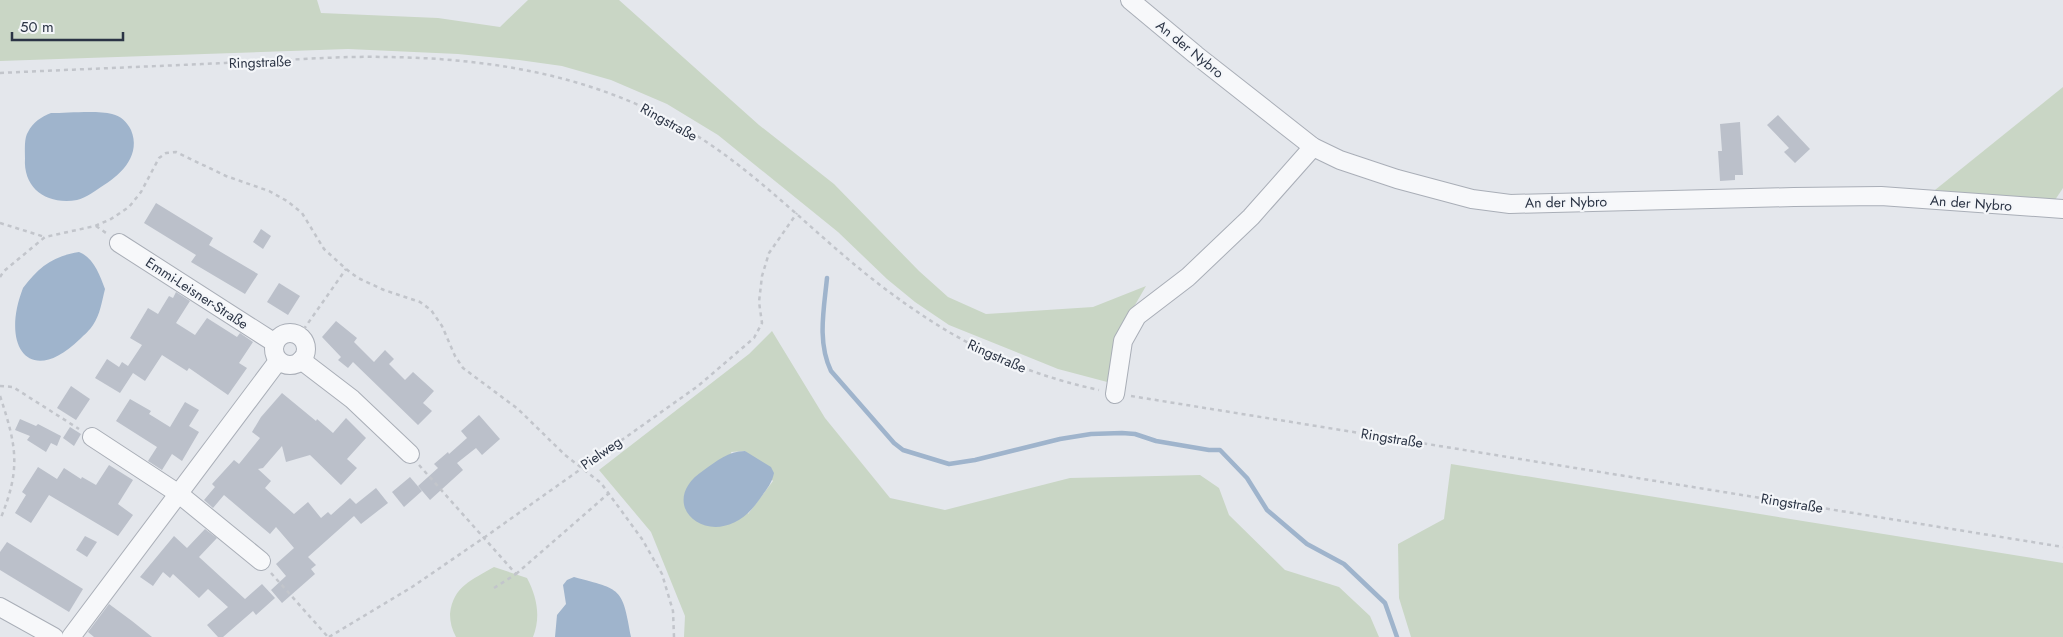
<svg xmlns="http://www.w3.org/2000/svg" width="2063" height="637" font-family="Jost,sans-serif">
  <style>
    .green { fill: #c9d6c5; fill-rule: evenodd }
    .water { fill: #9fb4cc }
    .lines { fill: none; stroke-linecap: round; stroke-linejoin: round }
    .stream { stroke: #9fb4cc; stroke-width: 4.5 }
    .building { fill: #bbc0ca }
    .minor-casing { stroke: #a9aeb7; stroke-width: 20 }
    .path { stroke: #c2c5cb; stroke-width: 2.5; stroke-dasharray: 4 4; stroke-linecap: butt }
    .minor { stroke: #f7f8fa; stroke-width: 18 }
    .labels { text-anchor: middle; stroke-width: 4.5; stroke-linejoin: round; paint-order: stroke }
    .street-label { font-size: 14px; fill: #2b3445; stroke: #f4f6f9 }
  </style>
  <rect width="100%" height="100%" fill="#e4e7ec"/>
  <g class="green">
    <path d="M0 0H317L321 13 438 18 500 27 528 0H619L759 125 834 184 919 271 948 297 986 314 1093 307 1146 286 1117 336 1111 383 1058 369 949 325 915 302 887 279 838 232 718 135 667 104 611 80 562 66 519 60 458 54 348 49 0 61Z"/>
    <path d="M2063 87V188L2053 203 1935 190Z"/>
    <path d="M772 331 825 418 890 498 945 510 1070 478 1200 475 1219 488 1229 515 1285 570 1339 587 1370 616 1379 637H684L685 616 651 532 599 470 749 354ZM745 451 773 481 748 514 731 452Z"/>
    <path d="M1451 464 2063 563V637H1411L1399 598 1398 544 1444 519Z"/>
    <path d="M494 567 527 578C537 597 541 617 533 637H456C452 630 450 622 450 614 453 586 472 580 494 567Z"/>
  </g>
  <g class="water">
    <path d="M51 113C67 113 98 110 112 114 121 116 127 122 131 130 141 154 123 173 104 185 96 190 86 198 77 200 47 205 23 189 25 158 25 150 24 138 28 132 33 122 41 117 51 113Z"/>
    <path d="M79 252C93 257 100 275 105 289 102 301 100 315 93 325 90 330 84 335 80 339 30 388 0 347 23 288 39 267 53 256 79 252Z"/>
    <path d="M745 451 771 467 774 473C772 484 765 491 759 500 718 560 649 506 704 470 717 461 728 451 745 451Z"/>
    <path d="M574 577C622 590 622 587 631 637H555L557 615 566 604 563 585 567 580Z"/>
  </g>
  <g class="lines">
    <path class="stream" d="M827 278C824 309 817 342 831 371L894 443 903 450 949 464 975 460 1060 439 1091 434 1122 433 1135 434 1156 441 1209 450H1220L1247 478 1267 510 1307 544 1344 564 1385 603 1397 637"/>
  </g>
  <g class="building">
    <path d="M1778 115 1810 149 1795 163 1784 152 1789 148 1767 125Z"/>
    <path d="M1740 122 1743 175H1735V180L1720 181 1718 151H1722L1720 124Z"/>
    <path d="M156 203 213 238 209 245 258 274 245 294 191 262 196 255 144 223Z"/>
    <path d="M261 229 271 236 263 249 253 242Z"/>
    <path d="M279 283 300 296 288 315 267 302Z"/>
    <path d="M176 292 190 301 176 323 195 335 207 318 237 337 240 333 253 342 239 363 247 368 228 395 189 368 187 371 162 355 145 381 133 373 120 393 95 378 107 359 119 367 122 362 128 366 142 345 130 338 148 308 158 314 169 296 173 298Z"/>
    <path d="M336 321 357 338 354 342 374 362 385 350 394 359 389 364 405 380 413 372 434 391 423 403 432 411 418 425 353 362 348 368 338 360 341 357 322 337Z"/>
    <path d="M71 386 90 399 76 420 57 408Z"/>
    <path d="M282 393 316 421 317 419 333 433 346 418 366 438 347 459 357 468 341 485 310 455 286 462 282 446 263 468 258 469 271 481 265 488 294 514 308 502 321 518 328 512 331 515 350 498 356 504 376 488 388 503 361 524 354 516 308 557 316 565 311 569 315 574 282 603 271 590 286 576 276 564 294 548 276 527 270 534 224 495 213 508 204 500 215 487 212 484 234 460 239 464 260 438 252 432 261 417Z"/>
    <path d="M130 399 151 411 149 414 170 427 185 402 199 410 189 426 199 432 182 461 172 454 162 470 148 461 157 447 116 421Z"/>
    <path d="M479 415 500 439 482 455 476 448 457 463 463 470 430 500 418 486 438 468 434 464 448 452 449 454 467 438 461 431Z"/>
    <path d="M20 419 36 426 38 424 61 436 57 446 51 443 46 452 27 440 30 436 15 430Z"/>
    <path d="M70 427 81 434 74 446 63 438Z"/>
    <path d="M109 465 133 480 118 504 133 515 118 536 49 495 31 523 15 513 26 495 22 492 38 467 57 479 64 468 81 479 82 477 96 485Z"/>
    <path d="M410 477 422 491 404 507 392 492Z"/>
    <path d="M205 529 217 538 199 557 245 599 262 584 275 598 256 615 253 611 223 637H218L207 625 228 607 208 589 199 598 173 574 170 578 163 572 153 586 140 577 174 536 187 548Z"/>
    <path d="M85 536 97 542 87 557 76 550Z"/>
    <path d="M7 542 83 589 69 612 0 570V552Z"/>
    <path d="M109 604 132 621 152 637H94L88 632Z"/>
  </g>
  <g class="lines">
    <defs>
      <g id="minor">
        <path d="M1130 0 1196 55 1313 147 1340 160 1397 179 1472 199 1510 204 1794 197 1881 196 2063 209"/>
        <path d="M119 243 275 343"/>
        <circle cx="290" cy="349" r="16"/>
        <path d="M301 360 352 399 410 454"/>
        <path d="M1115 394 1123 341 1137 316 1188 277 1251 217 1313 147"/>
        <path d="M92 437 179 494 261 561"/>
        <path d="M0 607 54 637"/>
        <path d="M71 637 278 361"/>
      </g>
    </defs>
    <use href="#minor" class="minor-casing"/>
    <g class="path">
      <path d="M0 73C82 69 164 66 246 62 291 60 338 56 384 57 493 58 599 76 694 134 762 176 816 236 880 285 951 339 1012 371 1099 390"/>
      <path d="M0 223 45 237"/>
      <path d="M96 226 106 233"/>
      <path d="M0 277 4 271 45 237 95 226 111 219 129 207 141 192 159 158 166 153 176 152 226 176 269 191 287 201 302 213 324 249 346 269 358 278 384 290 420 302 431 310 442 326 455 356 463 368 518 409 565 455 601 483 642 539 662 574 673 611 674 637"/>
      <path d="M299 336 346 269"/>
      <path d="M0 386 13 387 79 429"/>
      <path d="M0 396C17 447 21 469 0 520"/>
      <path d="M1131 396 2063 547"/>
      <path d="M419 465 516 574 491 590"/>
      <path d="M271 573 328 637"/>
      <path d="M516 574 609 493"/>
      <path d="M329 637 412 587 485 537 698 386 754 338 762 323 759 302 762 276 769 253 797 213"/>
    </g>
    <use href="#minor" class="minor"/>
  </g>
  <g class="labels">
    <g class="street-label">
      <text transform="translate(1190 49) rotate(39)" y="5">An der Nybro</text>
      <text transform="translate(260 62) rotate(-2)" y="5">Ringstraße</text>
      <text transform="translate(669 122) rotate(29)" y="5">Ringstraße</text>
      <text transform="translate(1566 202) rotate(-1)" y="5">An der Nybro</text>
      <text transform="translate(1971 203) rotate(4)" y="5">An der Nybro</text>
      <text transform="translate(197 293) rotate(33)" y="5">Emmi-Leisner-Straße</text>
      <text transform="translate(997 356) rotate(24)" y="5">Ringstraße</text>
      <text transform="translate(1392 438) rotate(9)" y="5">Ringstraße</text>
      <text transform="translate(601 453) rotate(-35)" y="5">Pielweg</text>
      <text transform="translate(1792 503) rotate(9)" y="5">Ringstraße</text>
    </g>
  </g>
  <path d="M12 32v8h111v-8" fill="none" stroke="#2b3445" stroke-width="2.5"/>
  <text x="20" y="32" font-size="15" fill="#2b3445" stroke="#f4f6f9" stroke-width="4" paint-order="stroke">50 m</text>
</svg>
